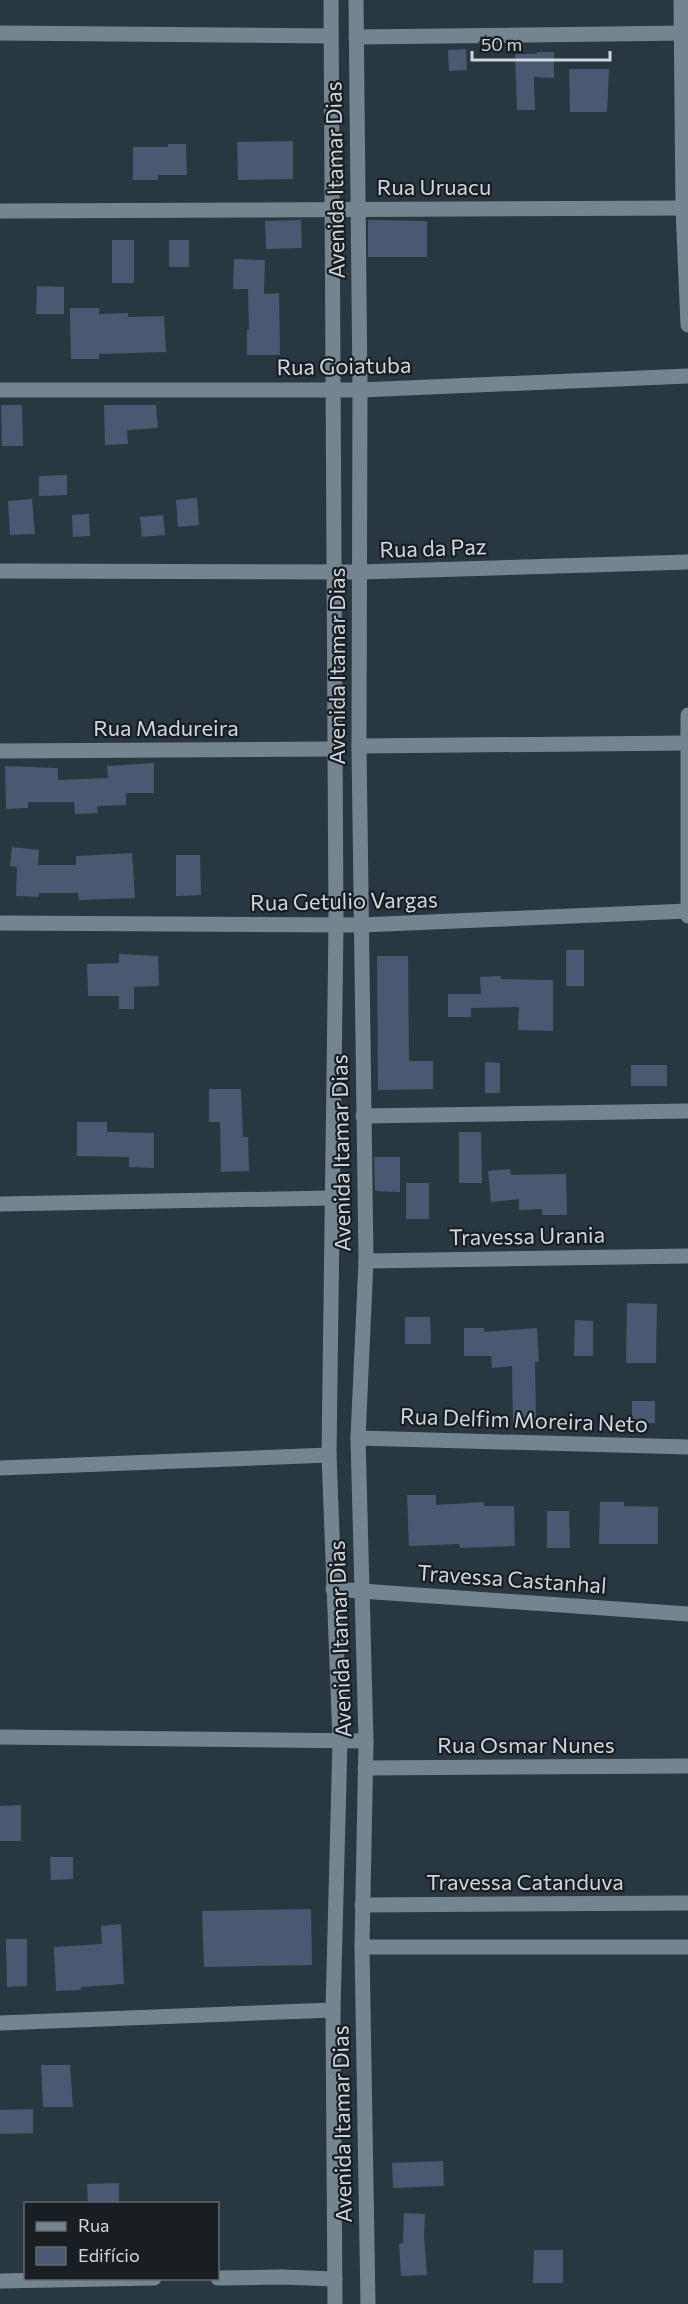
<svg xmlns="http://www.w3.org/2000/svg" width="688" height="2304" font-family="Commissioner,sans-serif">
  <style>
    .building { fill: #4a5871 }
    .lines { fill: none; stroke-linecap: round; stroke-linejoin: round }
    .minor { stroke: #75858f; stroke-width: 15 }
    .labels { text-anchor: middle; stroke-width: 4.5; stroke-linejoin: round; paint-order: stroke }
    .street-label { font-size: 22px; fill: #ced7dd; stroke: #181e22 }
  </style>
  <rect width="100%" height="100%" fill="#293840"/>
  <g class="building">
    <path d="M466 49 467 70 449 71 448 50Z"/>
    <path d="M537 52H554V78L534 77 535 110H517L515 54H537Z"/>
    <path d="M569 69H609L607 112H570Z"/>
    <path d="M293 141V179L238 180 237 142Z"/>
    <path d="M168 144H186L187 175H158V180H133V147H168Z"/>
    <path d="M301 220 302 248 266 249 265 221Z"/>
    <path d="M368 220 427 221V257H368Z"/>
    <rect x="112" y="240" width="22" height="43"/>
    <rect x="169" y="240" width="20" height="27"/>
    <path d="M234 259 265 260 264 294 279 293 280 355H247V330H249L248 289H233Z"/>
    <path d="M37 286 64 287V314H36Z"/>
    <path d="M70 308H99V314L128 313V317L164 316 166 352 99 354V359H71Z"/>
    <path d="M1 405H22L23 446H2Z"/>
    <path d="M104 405H156L158 428 127 430 128 444 105 445Z"/>
    <path d="M67 475V495L39 496V476Z"/>
    <path d="M197 498 199 525 178 527 176 500Z"/>
    <path d="M32 499 35 534 10 535 8 501Z"/>
    <path d="M89 514 90 536 73 537 72 515Z"/>
    <path d="M163 515 165 535 142 537 140 517Z"/>
    <path d="M154 763V793H126V805L97 806 98 813 75 814 74 802H28V808L6 809 5 766 58 768V780L108 778 107 766Z"/>
    <path d="M12 847 39 850 38 865H76V856L132 853 135 898 79 900 78 893H39L38 897 16 896 17 867 10 866Z"/>
    <path d="M176 855H200L201 895 176 896Z"/>
    <rect x="566" y="950" width="18" height="36"/>
    <path d="M119 954 158 956 159 986 134 987V1009H119V996H88L87 964 119 963Z"/>
    <path d="M377 956H408L409 1061H433V1089L378 1090Z"/>
    <path d="M501 976V979L553 980V1031L518 1030 519 1007 471 1008V1017H448V994H481L480 977Z"/>
    <path d="M485 1062 500 1063V1093H485Z"/>
    <rect x="631" y="1065" width="36" height="21"/>
    <path d="M209 1089H241L243 1137H248L249 1171 221 1172 220 1122H209Z"/>
    <path d="M77 1122H107V1132L154 1133V1168L129 1167V1157L77 1156Z"/>
    <path d="M459 1132H481L482 1183H459Z"/>
    <path d="M374 1157H400V1192L375 1191Z"/>
    <path d="M510 1169 511 1175 566 1174 567 1215H542V1209L519 1210V1199L491 1202 488 1171Z"/>
    <rect x="406" y="1183" width="23" height="36"/>
    <path d="M627 1303 657 1304 656 1363H626Z"/>
    <path d="M405 1317H430L431 1344H405Z"/>
    <path d="M575 1320 593 1321V1356H574Z"/>
    <path d="M464 1328H484V1332L537 1328 539 1362H535L536 1424H513L512 1366 492 1368 491 1356H464Z"/>
    <rect x="632" y="1401" width="23" height="22"/>
    <path d="M407 1495H436V1505L484 1502V1506H514L515 1546 460 1548 459 1544 409 1546Z"/>
    <path d="M600 1502H624V1506L658 1507V1544H599Z"/>
    <path d="M547 1511H569L570 1548H547Z"/>
    <path d="M21 1805V1841H0V1806Z"/>
    <path d="M50 1857H73V1879L51 1880Z"/>
    <path d="M311 1909 312 1965 204 1967 202 1911Z"/>
    <path d="M121 1924 124 1984 81 1987V1990L56 1991 54 1947 102 1944 101 1926Z"/>
    <path d="M6 1939H27V1986L7 1987Z"/>
    <path d="M41 2065H70L73 2107H43Z"/>
    <path d="M33 2109V2133L0 2134V2110Z"/>
    <path d="M443 2161 444 2186 393 2188 392 2163Z"/>
    <path d="M119 2183V2204H88L87 2184Z"/>
    <path d="M404 2213 425 2214 424 2235 427 2275 401 2276 399 2244 403 2243Z"/>
    <path d="M534 2250H563V2283H533Z"/>
  </g>
  <g class="lines">
    <g class="minor">
      <path d="M331 0 336 925 329 1455 340 1741 333 2010 335 2304"/>
      <path d="M356 0 360 390 359 746 366 1261 358 1438 366 1741 362 1947 368 2304"/>
      <path d="M681 0 683 208 688 325"/>
      <path d="M0 33 331 36"/>
      <path d="M356 37 688 33"/>
      <path d="M0 211 688 208"/>
      <path d="M0 390H360L688 376"/>
      <path d="M0 571 360 572 688 562"/>
      <path d="M688 715V916"/>
      <path d="M359 746 688 743"/>
      <path d="M0 751 333 749"/>
      <path d="M0 923 361 925 688 911"/>
      <path d="M363 1116 688 1111"/>
      <path d="M0 1204 332 1198"/>
      <path d="M366 1261 688 1256"/>
      <path d="M358 1438 688 1447"/>
      <path d="M0 1468 329 1455"/>
      <path d="M333 1589 688 1614"/>
      <path d="M0 1737 366 1741"/>
      <path d="M365 1768 688 1766"/>
      <path d="M362 1905 688 1903"/>
      <path d="M362 1947H688"/>
      <path d="M0 2023 333 2010"/>
      <path d="M218 2278 282 2277 335 2279"/>
      <path d="M0 2281 154 2278"/>
    </g>
  </g>
  <g class="labels">
    <g class="street-label">
      <text transform="translate(335 180) rotate(-91)" y="8">Avenida Itamar Dias</text>
      <text x="434" y="195">Rua Uruacu</text>
      <text transform="translate(344 366) rotate(-1)" y="8">Rua Goiatuba</text>
      <text transform="translate(433 548) rotate(-2)" y="8">Rua da Paz</text>
      <text transform="translate(337 666) rotate(-90)" y="8">Avenida Itamar Dias</text>
      <text x="166" y="736">Rua Madureira</text>
      <text transform="translate(344 901) rotate(-1)" y="8">Rua Getulio Vargas</text>
      <text transform="translate(341 1153) rotate(-91)" y="8">Avenida Itamar Dias</text>
      <text transform="translate(527 1236) rotate(-1)" y="8">Travessa Urania</text>
      <text transform="translate(524 1420) rotate(2)" y="8">Rua Delfim Moreira Neto</text>
      <text transform="translate(512 1579) rotate(4)" y="8">Travessa Castanhal</text>
      <text transform="translate(340 1639) rotate(-92)" y="8">Avenida Itamar Dias</text>
      <text x="526" y="1753">Rua Osmar Nunes</text>
      <text x="525" y="1890">Travessa Catanduva</text>
      <text transform="translate(342 2124) rotate(-91)" y="8">Avenida Itamar Dias</text>
    </g>
  </g>
  <rect x="24" y="2202" width="195" height="78" fill="#181e22" stroke="#61686d" stroke-width="1.5"/>
  <rect x="36" y="2222" width="30" height="9" fill="#75858f" stroke="#61686d" stroke-width="1.5"/>
  <text x="78" y="2232" font-size="18" fill="#ced7dd">Rua</text>
  <rect x="36" y="2247" width="30" height="18" fill="#4a5871" stroke="#61686d" stroke-width="1.5"/>
  <text x="78" y="2262" font-size="18" fill="#ced7dd">Edifício</text>
  <path d="M472 51v9h138v-9" fill="none" stroke="#ced7dd" stroke-width="3"/>
  <text x="481" y="51" font-size="18" fill="#ced7dd" stroke="#181e22" stroke-width="4.5" paint-order="stroke">50 m</text>
</svg>
